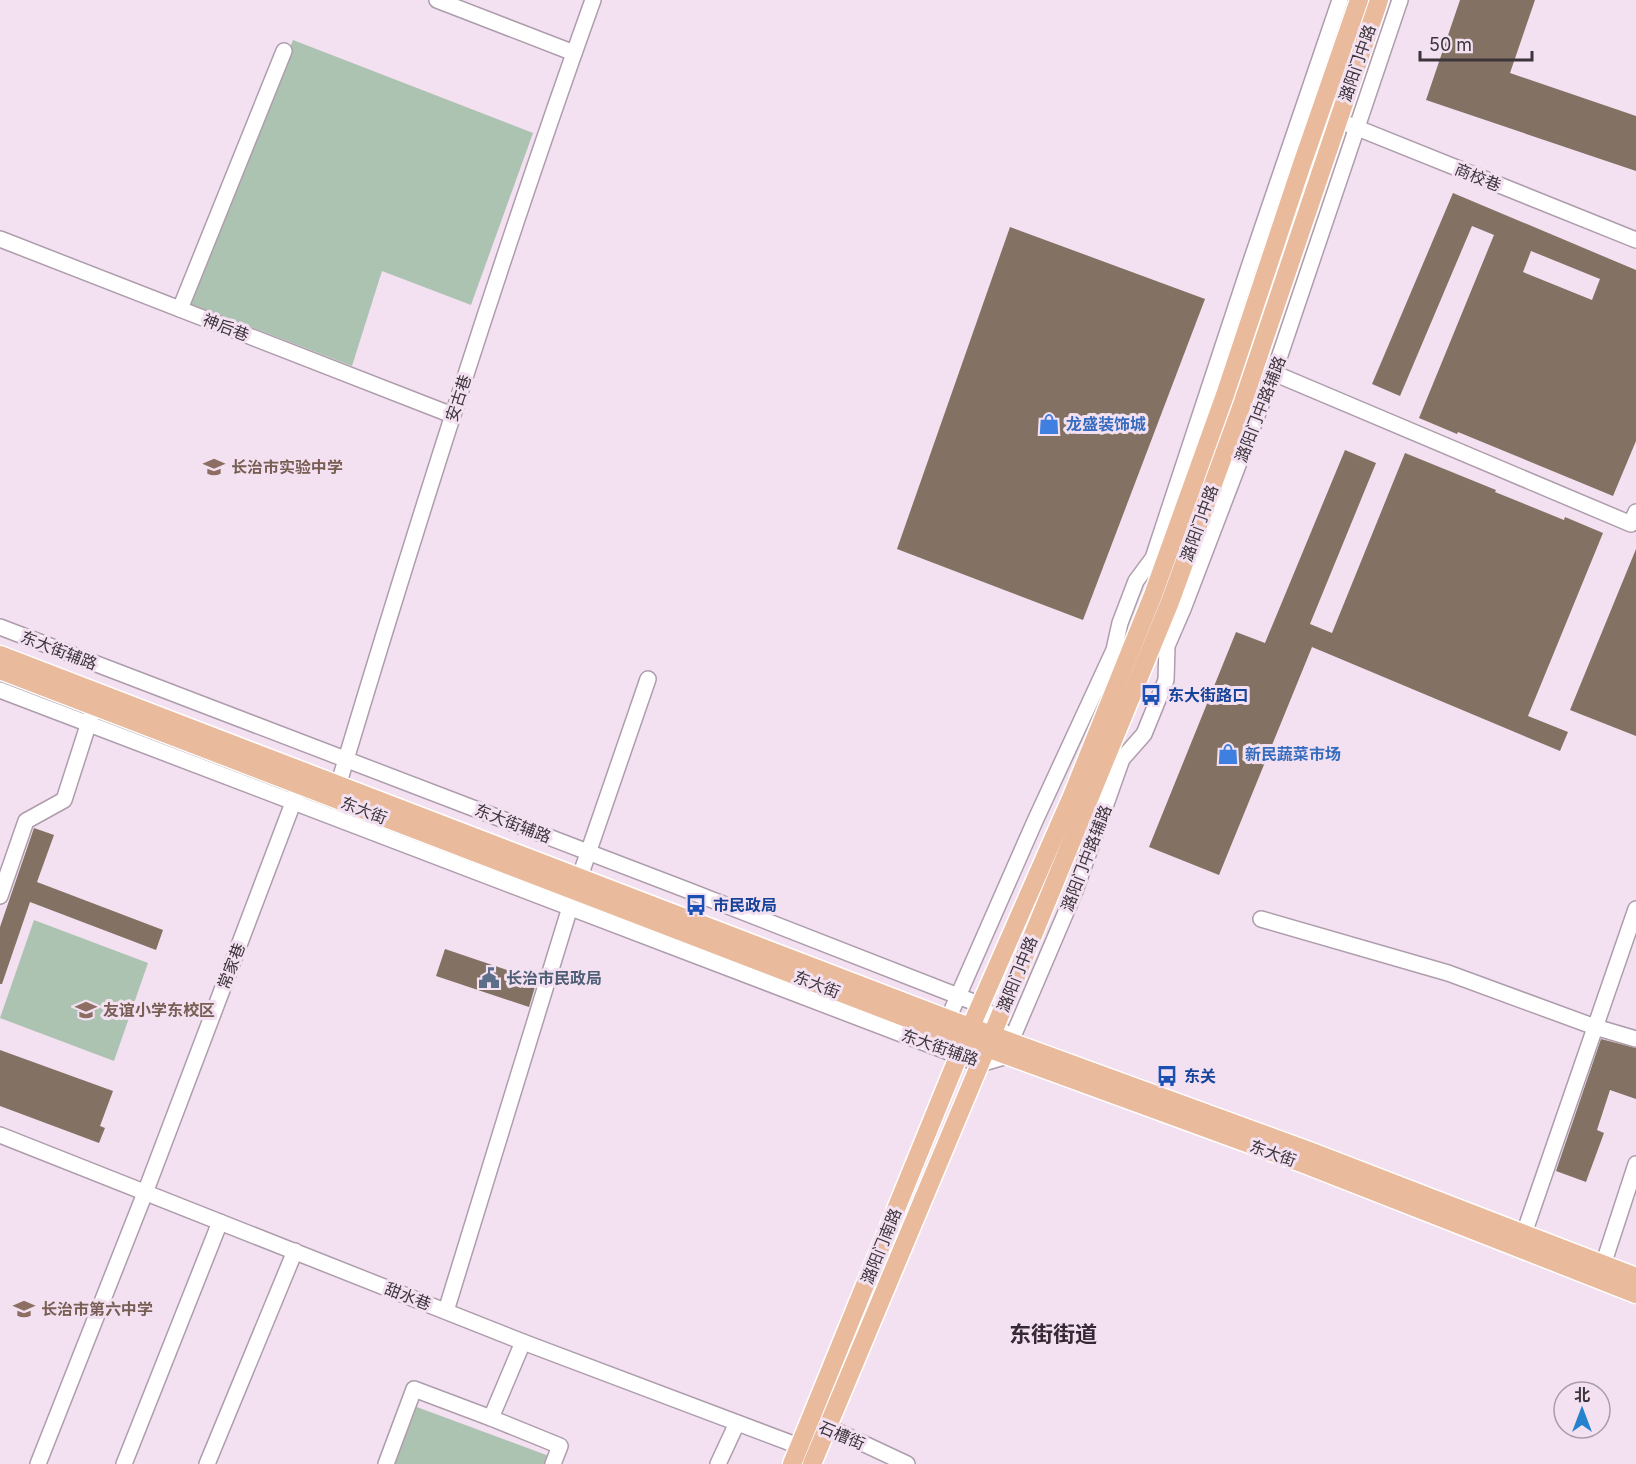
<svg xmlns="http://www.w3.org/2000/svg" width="1636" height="1464" font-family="Inter,'Noto Sans SC',sans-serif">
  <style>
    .green { fill: #adc3b1 }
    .building { fill: #837164; fill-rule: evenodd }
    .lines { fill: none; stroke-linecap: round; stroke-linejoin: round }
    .minor-casing { stroke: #ae9dac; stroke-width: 18 }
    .major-casing { stroke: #fff; stroke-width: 21 }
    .minor { stroke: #fff; stroke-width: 15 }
    .major { stroke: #e9ba9c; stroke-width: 18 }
    .labels { text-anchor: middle; stroke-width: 6; stroke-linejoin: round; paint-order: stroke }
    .street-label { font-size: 16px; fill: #3c353b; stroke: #f3e1f1 }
    .shop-label { font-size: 16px; font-weight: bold; fill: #366cbe; stroke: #f3e1f1; text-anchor: start }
    .education-label { font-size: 16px; font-weight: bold; fill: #785e54; stroke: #f3e1f1; text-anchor: start }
    .transit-label { font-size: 16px; font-weight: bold; fill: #164399; stroke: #f3e1f1; text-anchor: start }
    .service-label { font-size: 16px; font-weight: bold; fill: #4e5e75; stroke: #f3e1f1; text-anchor: start }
    .district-label { font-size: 22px; font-weight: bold; fill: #362935; stroke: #f3e1f1 }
  </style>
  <rect width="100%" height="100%" fill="#f3e1f1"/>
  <g class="green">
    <path d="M293 40 533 133 471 305 382 271 352 366 188 303Z"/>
    <path d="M34 920 148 963 114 1061 0 1018Z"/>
    <path d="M414 1406 549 1456 545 1464H392Z"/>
  </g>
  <g class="building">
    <path d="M1460 0H1535L1510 73 1636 116V171L1426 100Z"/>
    <path d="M1453 193 1636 270V441L1613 496 1458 432 1457 434 1419 418 1494 235 1472 226 1400 396 1372 384ZM1531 251 1600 279 1592 300 1523 272Z"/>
    <path d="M1010 227 1205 299 1083 620 897 549Z"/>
    <path d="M1345 450 1376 463 1310 624 1332 633 1405 453 1496 490 1495 492 1564 520 1565 517 1603 533 1528 716 1568 732 1560 751 1312 647 1219 875 1149 847 1236 632 1265 643Z"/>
    <path d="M1636 549V736L1570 710Z"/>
    <path d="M34 828 54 835 37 882 163 930 156 950 30 902 2 984H0V927Z"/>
    <path d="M445 949 537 980 529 1007 436 976Z"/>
    <path d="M1601 1039 1636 1048V1099L1610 1090 1597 1130 1604 1133 1586 1182 1556 1171Z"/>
    <path d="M0 1050 113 1091 100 1126 105 1128 99 1143 0 1106Z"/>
  </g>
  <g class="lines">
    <defs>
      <g id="minor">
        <path d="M437 0 574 53"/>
        <path d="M1320 113 1636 240"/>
        <path d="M0 239 452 415"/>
        <path d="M180 309 284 51"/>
        <path d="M1238 358 1631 524 1636 512"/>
        <path d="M0 627 687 890 981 1005 1011 1041 1075 891 1122 759 1144 734 1166 680 1167 646 1183 609 1279 358 1400 0"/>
        <path d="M0 690 980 1064 1007 1056"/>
        <path d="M335 796C415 529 499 262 593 0"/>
        <path d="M0 896 26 821 64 800 91 716"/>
        <path d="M1261 919 1448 973 1595 1027 1636 1039"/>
        <path d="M948 1019 1035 821 1114 650 1120 623 1136 581 1153 558 1249 267 1340 0"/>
        <path d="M0 1135 523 1342 817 1453"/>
        <path d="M1520 1245 1636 909"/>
        <path d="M1603 1265 1636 1164"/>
        <path d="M446 1311 575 891 648 679"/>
        <path d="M491 1418 523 1342"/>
        <path d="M810 1422 828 1427 907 1464"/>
        <path d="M38 1464 145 1193 296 795"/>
        <path d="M124 1464 220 1222"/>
        <path d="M207 1464 295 1251"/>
        <path d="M386 1464 414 1389 491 1418 560 1446 553 1464"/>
        <path d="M718 1464 737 1423"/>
      </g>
      <g id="major">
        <path d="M0 655 948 1019 1312 1152 1636 1277"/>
        <path d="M0 670 943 1032 1307 1165 1636 1294"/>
        <path d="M792 1464 965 1040 1072 796 1153 595 1225 395 1301 167 1359 0"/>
        <path d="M812 1464 980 1064 1170 602 1243 402 1379 0"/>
      </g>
    </defs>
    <use href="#minor" class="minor-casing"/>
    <use href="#major" class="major-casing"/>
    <use href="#minor" class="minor"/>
    <use href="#major" class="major"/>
  </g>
  <defs>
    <symbol id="shop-bare" viewBox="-9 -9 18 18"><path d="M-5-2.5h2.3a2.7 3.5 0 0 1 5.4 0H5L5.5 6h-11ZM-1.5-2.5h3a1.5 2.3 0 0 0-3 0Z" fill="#3f7fe0" stroke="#f3e1f1" stroke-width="2.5" paint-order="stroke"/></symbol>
    <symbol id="school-bare" viewBox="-9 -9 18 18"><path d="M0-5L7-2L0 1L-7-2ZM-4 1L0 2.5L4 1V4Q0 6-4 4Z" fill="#8d6e63" stroke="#f3e1f1" stroke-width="2.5" paint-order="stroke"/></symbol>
    <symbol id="bus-bare" viewBox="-9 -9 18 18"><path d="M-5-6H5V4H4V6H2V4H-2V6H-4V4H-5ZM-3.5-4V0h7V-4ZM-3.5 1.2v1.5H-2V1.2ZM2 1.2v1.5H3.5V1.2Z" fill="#1a4fb4" stroke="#f3e1f1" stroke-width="2.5" paint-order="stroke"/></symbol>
    <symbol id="civic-bare" viewBox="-9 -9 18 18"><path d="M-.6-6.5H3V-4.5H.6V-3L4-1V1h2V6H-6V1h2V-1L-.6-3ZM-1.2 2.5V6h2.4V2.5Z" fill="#5c6f8a" stroke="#f3e1f1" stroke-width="2.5" paint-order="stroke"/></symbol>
  </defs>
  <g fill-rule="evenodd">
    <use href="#shop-bare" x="1034" y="409" width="30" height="30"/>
    <use href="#school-bare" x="199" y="452" width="30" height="30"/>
    <use href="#bus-bare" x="1136" y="680" width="30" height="30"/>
    <use href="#shop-bare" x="1213" y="739" width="30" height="30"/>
    <use href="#bus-bare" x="681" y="890" width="30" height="30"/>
    <use href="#civic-bare" x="474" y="963" width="30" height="30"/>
    <use href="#school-bare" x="71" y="995" width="30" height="30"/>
    <use href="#bus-bare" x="1152" y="1061" width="30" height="30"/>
    <use href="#school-bare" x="9" y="1294" width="30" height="30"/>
  </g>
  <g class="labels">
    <g class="street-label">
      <text transform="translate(1357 63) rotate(-71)" y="6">潞阳门中路</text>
      <text transform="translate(1478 177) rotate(22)" y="6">商校巷</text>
      <text transform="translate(226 327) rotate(21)" y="6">神后巷</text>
      <text transform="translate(458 398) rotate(-72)" y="6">安古巷</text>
      <text transform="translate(1260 409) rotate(-69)" y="6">潞阳门中路辅路</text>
      <text transform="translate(1199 523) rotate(-70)" y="6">潞阳门中路</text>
      <text transform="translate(59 650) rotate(21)" y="6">东大街辅路</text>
      <text transform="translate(364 810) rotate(21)" y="6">东大街</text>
      <text transform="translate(513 823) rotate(21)" y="6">东大街辅路</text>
      <text transform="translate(1086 858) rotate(-69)" y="6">潞阳门中路辅路</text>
      <text transform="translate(231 966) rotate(-69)" y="6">常家巷</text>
      <text transform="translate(1017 974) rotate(-68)" y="6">潞阳门中路</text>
      <text transform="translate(817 984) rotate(21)" y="6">东大街</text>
      <text transform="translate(940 1047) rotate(19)" y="6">东大街辅路</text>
      <text transform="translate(1273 1153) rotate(20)" y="6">东大街</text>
      <text transform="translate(881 1246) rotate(-68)" y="6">潞阳门南路</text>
      <text transform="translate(408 1296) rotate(21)" y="6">甜水巷</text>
      <text transform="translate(842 1435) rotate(23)" y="6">石槽街</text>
    </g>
    <g class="shop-label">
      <text x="1066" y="430">龙盛装饰城</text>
      <text x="1245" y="760">新民蔬菜市场</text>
    </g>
    <g class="education-label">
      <text x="231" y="473">长治市实验中学</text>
      <text x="103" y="1016">友谊小学东校区</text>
      <text x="41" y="1315">长治市第六中学</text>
    </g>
    <g class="transit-label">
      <text x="1168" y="701">东大街路口</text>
      <text x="713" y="911">市民政局</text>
      <text x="1184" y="1082">东关</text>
    </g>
    <g class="service-label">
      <text x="506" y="984">长治市民政局</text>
    </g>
    <g class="district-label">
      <text x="1053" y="1342">东街街道</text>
    </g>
  </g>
  <g transform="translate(1582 1410)"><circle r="28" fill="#f3e1f1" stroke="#aa9ca8" stroke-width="1.5"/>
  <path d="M0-4.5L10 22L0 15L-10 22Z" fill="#2682cf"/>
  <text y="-9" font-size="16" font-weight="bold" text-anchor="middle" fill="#3c353b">北</text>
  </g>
  <path d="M1420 51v9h112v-9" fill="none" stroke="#3c353b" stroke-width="3"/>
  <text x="1429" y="51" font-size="18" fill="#3c353b" stroke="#f3e1f1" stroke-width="4.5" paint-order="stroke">50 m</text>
</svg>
